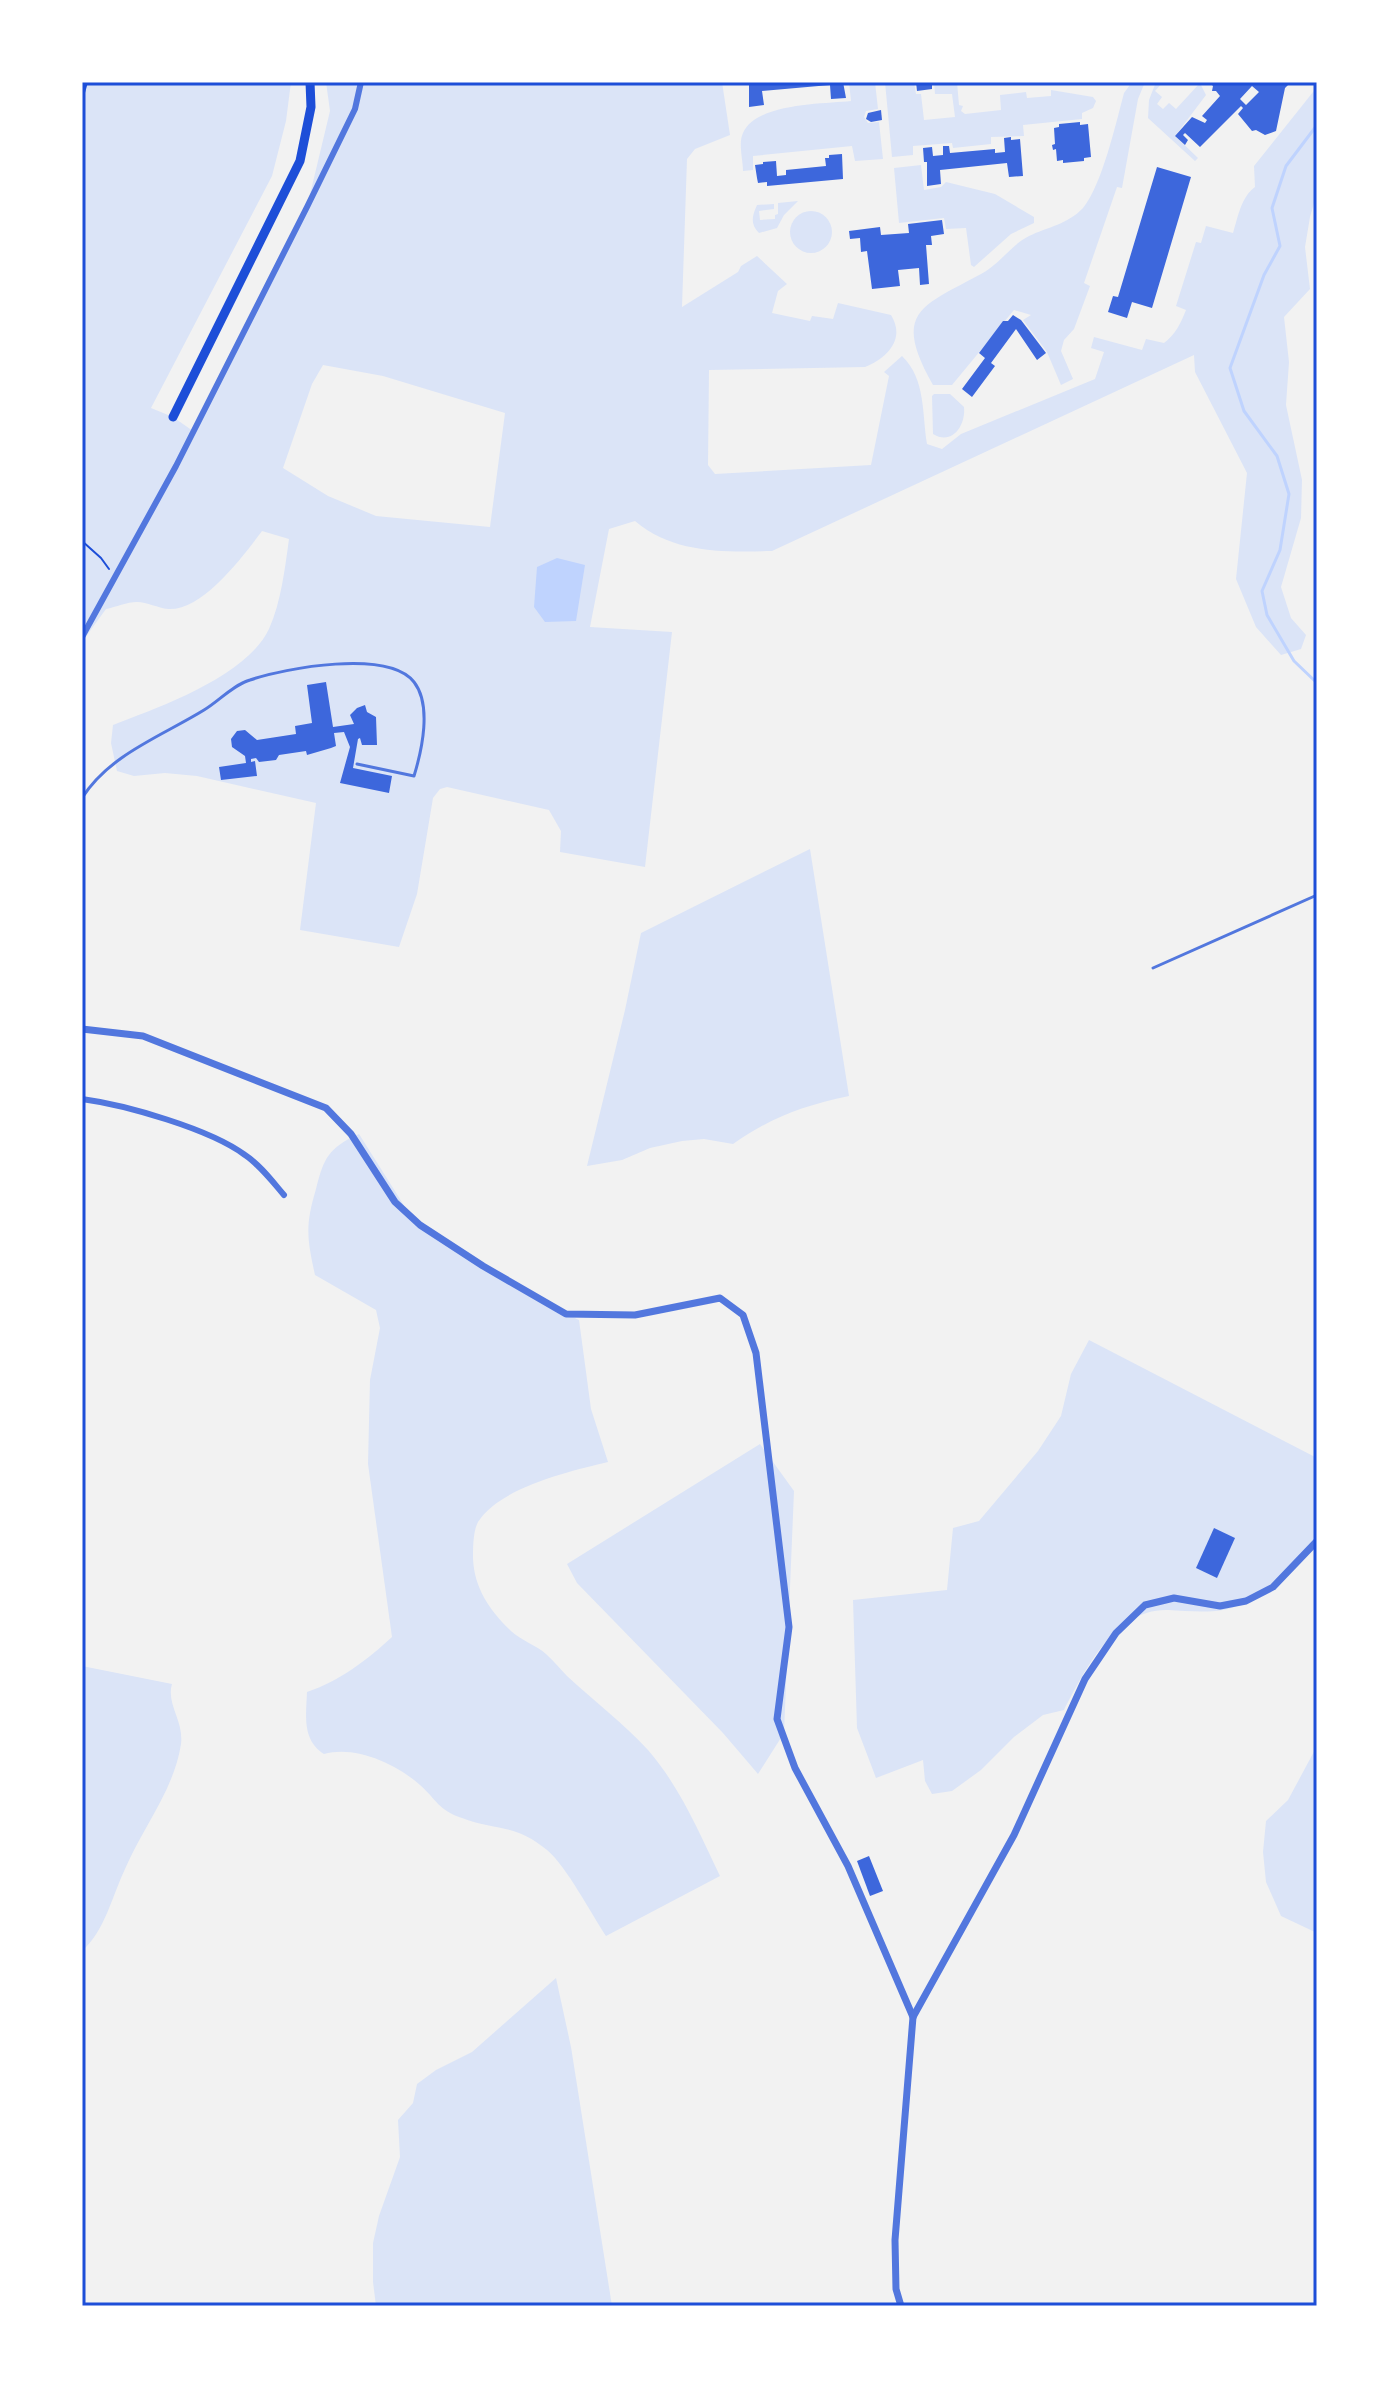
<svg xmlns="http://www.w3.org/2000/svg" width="1399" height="2388" font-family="'Fira Sans Condensed',sans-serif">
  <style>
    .green { fill: #dbe4f7; fill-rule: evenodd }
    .water { fill: #bfd3fe }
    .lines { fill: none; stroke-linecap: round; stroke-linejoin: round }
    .stream { stroke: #bfd3fe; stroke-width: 3 }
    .building { fill: #3d67dc; fill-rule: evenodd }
    .path { stroke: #1d4ed8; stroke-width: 2 }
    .service { stroke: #5277de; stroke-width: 3 }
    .minor { stroke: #5277de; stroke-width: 6 }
    .tertiary { stroke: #5277de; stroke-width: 7 }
    .primary { stroke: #1d4ed8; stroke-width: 9 }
    .neatline { fill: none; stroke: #1d4ed8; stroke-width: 3 }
  </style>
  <rect width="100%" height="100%" fill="#f2f2f2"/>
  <g class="green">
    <path d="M82 82H291L286 121 272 176 151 408 173 417 193 431 307 207 330 111 326 82H722L730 135 695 149 687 159 682 307 738 272 741 266 757 256 787 284 778 291 772 313 810 321 812 316 833 319 838 303 891 315C906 339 887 358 865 367L709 370 708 465 715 474 871 465 889 376 884 372 902 356C926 379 922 414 927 444L942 449 961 434 1095 379 1104 352 1091 348 1094 337 1142 350 1146 339 1164 343C1175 335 1181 323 1186 310L1176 306 1196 242 1201 243 1206 226 1233 233C1238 217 1241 197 1255 187L1254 166 1317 87V193L1310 217 1305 247 1310 289 1284 317 1289 362 1286 405 1302 480 1301 518 1281 587 1291 618 1306 635 1301 649 1281 655 1256 627 1236 579 1247 473 1195 372 1194 355 772 551C724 552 674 554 635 521L609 529 590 627 672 632 645 867 560 852 561 831 549 810 447 787 440 789 433 798 417 894 399 947 300 930 316 803 197 776 165 773 134 776 117 771 111 743 113 725C159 707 246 677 269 629 281 602 285 568 289 539L262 531C243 556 203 611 168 609 158 608 147 602 137 602 127 602 116 607 106 609L82 642ZM323 365 383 376 505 413 490 527 376 516 328 496 283 468 312 384Z"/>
    <path d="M849 82H875L878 109 866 111 864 117 868 123 879 122 883 159 855 161 852 146 753 156V170L743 171C743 160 738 143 743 133 756 103 823 104 851 101Z"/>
    <path d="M885 82H914L916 94H921L924 120 955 117 952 94H935L934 82H957L959 105 963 106 961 111 965 114 1001 110 1000 95 1026 92 1027 98 1051 96V90L1093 97 1096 101 1093 108 1082 113V119L1023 125 1024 136 991 137V144L953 148 952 143 913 146V155L892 157Z"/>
    <path d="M1132 82H1145L1138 99 1122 188 1117 187 1084 283 1090 286 1074 329 1064 340 1061 351 1073 379 1061 385 1047 352 1023 320 1031 315 1014 310 952 385H933C892 312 920 307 981 274 1000 264 1011 245 1029 236 1048 227 1068 224 1083 208 1102 185 1116 123 1124 93Z"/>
    <path d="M1156 82H1163L1155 91 1162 97 1157 104 1163 109 1169 103 1176 109 1200 83 1206 95 1175 136 1198 158 1195 161 1148 118 1149 100Z"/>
    <path d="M921 165 924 190 941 187 946 182 995 194 1034 217V223L1011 234 974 267 971 265 966 228 946 229 944 218 899 223 894 168Z"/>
    <path d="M798 201 784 215 777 228 759 233C750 224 752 216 757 205L774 204V209L759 211 760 220 775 219V215L778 214V203Z"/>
    <circle cx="811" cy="232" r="21"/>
    <path d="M934 394H950L964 407C966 425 952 446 933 434L932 396Z"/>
    <path d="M810 849 849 1096C802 1106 772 1117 733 1144L704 1139 682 1141 650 1148 622 1160 587 1166 625 1010 641 933Z"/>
    <path d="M359 1134 410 1215 532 1298 579 1320 591 1409 608 1462C571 1471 500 1487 478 1522 473 1531 473 1548 473 1558 474 1588 490 1611 511 1631 522 1641 536 1645 546 1654 554 1661 560 1669 567 1676 594 1701 623 1723 648 1750 680 1787 699 1832 720 1876L606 1936C590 1912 567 1867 547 1850 514 1823 496 1831 462 1818 438 1810 437 1800 420 1785 397 1764 355 1745 324 1754 302 1740 306 1716 307 1692 340 1681 367 1660 392 1637L368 1464 370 1380 380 1328 376 1310 315 1275C307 1238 305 1226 316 1189 324 1158 328 1148 359 1134Z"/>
    <path d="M1089 1340 1317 1458V1541C1294 1562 1269 1590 1241 1604 1221 1615 1191 1611 1168 1610 1115 1608 1085 1670 1064 1710L1043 1715 1014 1737 981 1770 952 1791 932 1794 925 1781 923 1760 876 1778 857 1728 853 1600 947 1590 953 1528 979 1521 1038 1451 1061 1416 1071 1374Z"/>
    <path d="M760 1444 794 1491 784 1733 758 1774 723 1733 577 1583 567 1564Z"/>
    <path d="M82 1666 172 1684C166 1704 184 1721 181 1744 174 1790 143 1827 125 1869 112 1896 105 1931 82 1951Z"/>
    <path d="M1317 1746V1933L1281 1916 1274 1900 1266 1882 1263 1852 1266 1821 1288 1800Z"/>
    <path d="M556 1978 571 2047 612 2306H376L373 2282V2243L379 2216 400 2157 398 2120 413 2103 417 2084 436 2070 472 2052Z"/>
  </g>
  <path class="water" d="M557 558 585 565 576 621 545 622 534 607 537 567Z"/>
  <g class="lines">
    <path class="stream" d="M1317 125 1286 166 1272 208 1280 246 1264 275 1230 368 1244 411 1277 456 1289 494 1280 550 1262 591 1267 615 1294 661 1317 683"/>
  </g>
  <g class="building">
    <path d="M749 82H843L846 98 831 99 830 85 762 91 764 105 749 107Z"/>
    <path d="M916 82H932V89L917 91Z"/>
    <path d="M1209 82H1291L1285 88 1276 131 1265 135 1256 130 1252 131 1238 114 1243 108 1241 106 1200 147 1185 133 1183 135 1188 140 1185 145 1175 136 1192 117 1205 123 1207 120 1202 116 1220 96 1216 91H1212L1213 86ZM1252 86 1259 92 1246 105 1240 99Z"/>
    <path d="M881 110 882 120 871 122 866 119 868 113Z"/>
    <path d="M1080 122V125L1088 124 1091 157 1084 158V161L1063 163V160L1057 161 1056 149 1053 150 1052 145 1055 144 1054 128 1059 127V124Z"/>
    <path d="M1011 137V140L1020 139 1023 176 1009 177 1007 163 940 170 941 184 927 186V162H924L923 148 932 147 933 156 943 155V146H949L950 153 995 149V153L1005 152 1004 138Z"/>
    <path d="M842 154 843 179 767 186V182L758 183 757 178 755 165 763 164V162L776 161 777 176 786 175V170L826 166 825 158H829V155Z"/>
    <path d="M1157 167 1191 177 1152 308 1132 302 1127 318 1108 312 1113 296 1118 297Z"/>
    <path d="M942 220 944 234 931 236 932 245H926L929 284 920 285 919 268 898 270 900 286 872 289 867 251 861 252 860 238 850 239 849 231 880 227 881 235 909 233 908 224Z"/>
    <path d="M1013 315 1021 320 1046 353 1037 360 1016 329 991 363 995 366 972 397 962 389 985 358 979 353 1003 321H1008Z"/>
    <path d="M326 682 333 727 354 724 350 715 357 708 365 705 367 712 376 717 377 745H362L360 738 358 739 353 768 392 776 389 793 340 783 350 747 344 732 334 733 336 746 331 748 307 755 306 751 279 755 276 760 259 762 256 758 251 759V762L255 761 257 776 221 780 219 767 246 763 245 756 232 747 231 739 237 731 245 730 257 740 296 734 295 726 312 723 307 685Z"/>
    <path d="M1214 1528 1235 1538 1217 1578 1196 1568Z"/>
    <path d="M869 1856 883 1891 870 1896 857 1861Z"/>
  </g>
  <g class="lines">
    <g class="path">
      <path d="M82 100 87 82"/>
      <path d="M82 541 101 558 109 569"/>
    </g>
    <g class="service">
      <path d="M82 798C110 754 162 736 204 710 219 701 233 685 250 680 285 668 388 649 414 682 432 705 422 750 414 776L357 764"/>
      <path d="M1153 968 1317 895"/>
    </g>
    <g class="minor">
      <path d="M82 637 176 466 307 207 355 109 361 82"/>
      <path d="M82 1099C126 1105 210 1129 245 1155 260 1165 272 1181 284 1195"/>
    </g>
    <g class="tertiary">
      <path d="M82 1029 143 1036 326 1108 351 1134 395 1202 420 1225 483 1266 566 1314 635 1315 720 1298 743 1315 756 1353 789 1627 777 1719 795 1768 848 1866 913 2017"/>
      <path d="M901 2306 896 2289 895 2240 913 2017 1014 1835 1085 1679 1116 1633 1145 1605 1174 1598 1220 1606 1246 1601 1273 1587 1317 1541"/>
    </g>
    <path class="primary" d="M173 417 300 161 311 107 310 82"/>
  </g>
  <rect width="1399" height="2388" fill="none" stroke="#ffffff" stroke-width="168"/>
  <rect x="84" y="84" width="1231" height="2220" class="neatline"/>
</svg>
